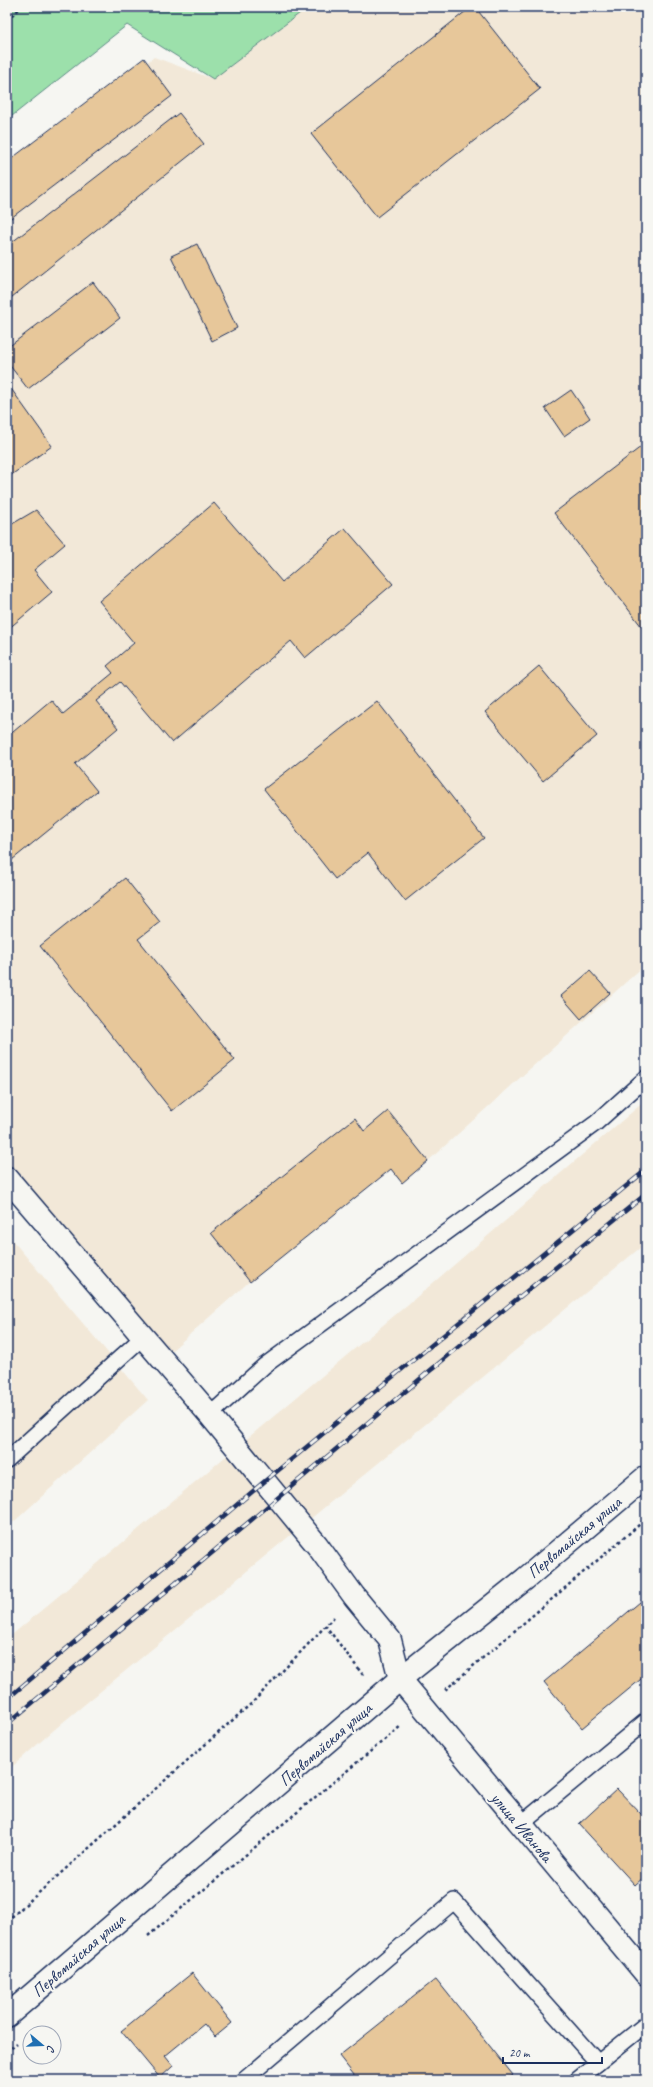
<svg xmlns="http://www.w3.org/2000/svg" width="653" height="2087" font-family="Caveat,sans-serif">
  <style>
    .built { fill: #f2e8d8 }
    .green { fill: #9ce0ab; stroke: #5c8884 }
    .building { fill: #e7c79a; stroke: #1b2f5e }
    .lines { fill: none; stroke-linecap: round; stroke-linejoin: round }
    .lane-casing { stroke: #1b2f5e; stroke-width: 18 }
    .street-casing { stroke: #1b2f5e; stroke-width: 25 }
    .secondary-casing { stroke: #1b2f5e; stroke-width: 25 }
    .path { stroke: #1b2f5e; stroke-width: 2.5; stroke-dasharray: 3 3; stroke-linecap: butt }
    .lane { stroke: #f6f6f2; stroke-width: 15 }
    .street { stroke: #f6f6f2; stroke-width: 22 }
    .secondary { stroke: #f6f6f2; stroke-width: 22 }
    .rail-casing { stroke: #1b2f5e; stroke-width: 4.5 }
    .rail { stroke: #f6f6f2; stroke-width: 3; stroke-dasharray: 9; stroke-linecap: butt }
    .labels { text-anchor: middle; stroke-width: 4; stroke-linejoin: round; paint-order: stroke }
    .street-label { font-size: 17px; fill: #1b2f5e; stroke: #f6f6f2 }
  </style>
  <rect width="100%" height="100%" fill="#f6f6f2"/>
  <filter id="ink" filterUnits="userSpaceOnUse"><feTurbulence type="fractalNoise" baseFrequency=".025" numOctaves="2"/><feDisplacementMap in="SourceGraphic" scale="8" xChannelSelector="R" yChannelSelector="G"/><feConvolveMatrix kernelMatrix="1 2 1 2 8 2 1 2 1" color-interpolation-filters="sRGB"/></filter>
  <g filter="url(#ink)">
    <g class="built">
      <path d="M308 7H646V964L428 1161 402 1183 390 1169 250 1281 162 1359 7 1178V168L154 57 213 79Z"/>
      <path d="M646 1100V1243L62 1723 7 1771V1639L419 1295Z"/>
      <path d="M7 1234 148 1400 7 1528Z"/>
    </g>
    <path class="green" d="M7 7H308L213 79 127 25 7 120Z"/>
    <g class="building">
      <path d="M471 7H475L540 89 377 217 311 134Z"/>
      <path d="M144 58 172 96 7 221V162Z"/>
      <path d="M179 113 204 144 7 301V246Z"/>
      <path d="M197 244 237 328 212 341 171 256Z"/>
      <path d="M93 282 120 318 28 389 7 362V348Z"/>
      <path d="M7 383 52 446 7 478Z"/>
      <path d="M571 390 590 418 564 436 545 408Z"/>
      <path d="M646 443V624L642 627 554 513Z"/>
      <path d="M214 503 282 582 345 528 393 584 305 658 291 641 172 743 120 682 96 701 118 728 75 764 97 791 7 864V737L51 700 63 714 113 673 107 666 134 643 99 601Z"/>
      <path d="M36 510 65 544 34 570 52 592 7 630V527Z"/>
      <path d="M539 666 597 736 543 781 485 712Z"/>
      <path d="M377 701 484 838 405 901 368 853 335 879 264 789Z"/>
      <path d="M125 878 160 922 138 939 235 1060 172 1111 40 946Z"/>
      <path d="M590 971 610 993 581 1019 561 996Z"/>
      <path d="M388 1111 428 1161 402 1183 391 1169 250 1282 211 1233 355 1118 364 1131Z"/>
      <path d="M646 1597V1675L582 1728 544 1682Z"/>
      <path d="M617 1789 642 1815 646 1811V1875L635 1885 579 1824Z"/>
      <path d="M192 1973 232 2023 215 2037 204 2024 165 2056 173 2066 160 2078 121 2031Z"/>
      <path d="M436 1979 513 2075 507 2080H358L339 2056Z"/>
    </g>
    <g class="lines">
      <defs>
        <g id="lane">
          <path d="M210 1415 264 1366 596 1123 646 1078"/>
          <path d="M7 1460 143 1337"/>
          <path d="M520 1825 646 1721"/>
          <path d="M244 2080 454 1901 598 2063"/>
          <path d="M577 2080 646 2024"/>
        </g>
        <path id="street" d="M7 1178 210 1415 317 1545 354 1596 390 1640 400 1679"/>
        <g id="secondary">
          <path d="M400 1679 646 1974"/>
          <path d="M7 2016 400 1679 525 1579 646 1477"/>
        </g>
      </defs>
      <use href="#lane" class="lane-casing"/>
      <use href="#street" class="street-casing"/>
      <use href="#secondary" class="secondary-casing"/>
      <g class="path">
        <path d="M7 19 22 7"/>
        <path d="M325 1625 363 1675"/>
        <path d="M445 1690 646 1519"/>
        <path d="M7 1921 253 1702 334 1617"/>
        <path d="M148 1936 401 1726"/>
        <path d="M7 2052 17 2043"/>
      </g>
      <use href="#lane" class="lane"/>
      <use href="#street" class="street"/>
      <use href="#secondary" class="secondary"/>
      <defs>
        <g id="rail">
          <path d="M7 1699 265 1481 646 1170"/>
          <path d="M7 1724 474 1334 646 1194"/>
        </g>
      </defs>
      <use href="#rail" class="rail-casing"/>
      <use href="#rail" class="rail"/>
    </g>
  </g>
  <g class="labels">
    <g class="street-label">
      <text transform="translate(574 1537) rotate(-40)" y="6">Первомайская улица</text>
      <text transform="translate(325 1744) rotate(-41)" y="6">Первомайская улица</text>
      <text transform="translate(522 1827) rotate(50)" y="6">улица Иванова</text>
      <text transform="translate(78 1955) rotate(-41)" y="6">Первомайская улица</text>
    </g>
  </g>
  <rect width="653" height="2087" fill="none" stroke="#f6f6f2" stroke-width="24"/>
  <rect x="12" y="12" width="629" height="2063" fill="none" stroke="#1b2f5e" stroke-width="1.5" filter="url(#ink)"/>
  <g transform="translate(42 2045) rotate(109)"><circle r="19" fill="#f6f6f2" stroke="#9ea6b7"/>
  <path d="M0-3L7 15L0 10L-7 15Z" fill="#1f6fb2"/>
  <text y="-6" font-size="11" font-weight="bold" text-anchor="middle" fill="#1b2f5e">С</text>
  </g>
  <path d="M503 2057v6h99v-6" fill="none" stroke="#1b2f5e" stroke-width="2"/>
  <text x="509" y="2057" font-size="12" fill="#1b2f5e" stroke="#f6f6f2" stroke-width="3" paint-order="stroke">20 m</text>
</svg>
